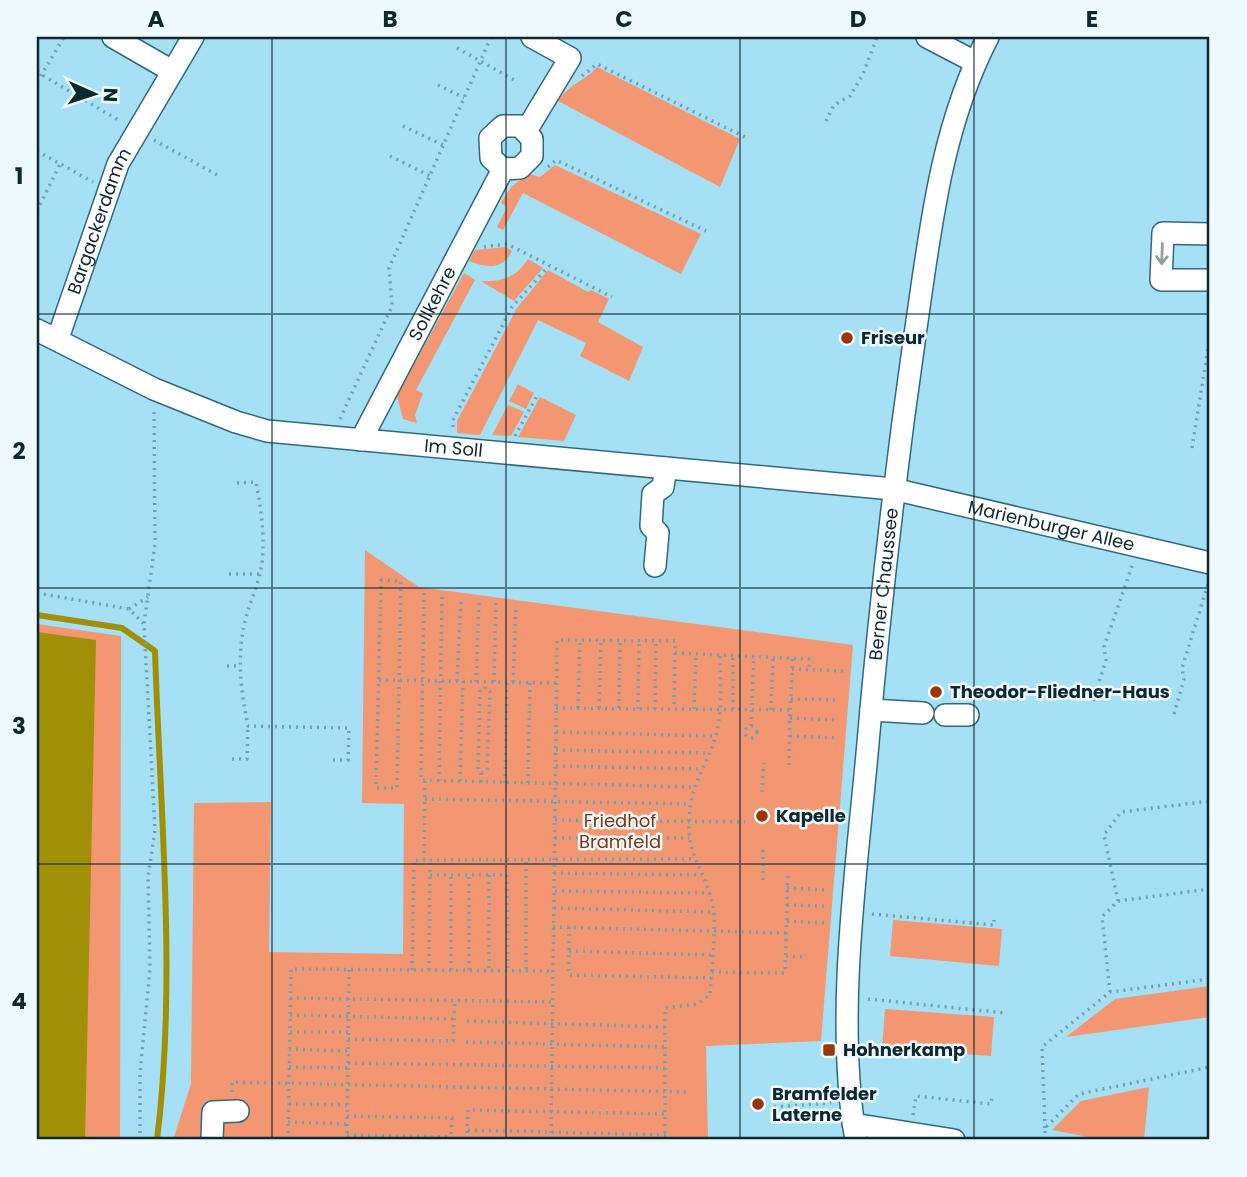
<svg xmlns="http://www.w3.org/2000/svg" width="1247" height="1177" font-family="Poppins,sans-serif">
  <style>
    .green { fill: #f39672 }
    .water { fill: #9f9008 }
    .lines { fill: none; stroke-linecap: round; stroke-linejoin: round }
    .stream { stroke: #9f9008; stroke-width: 6 }
    .minor-casing { stroke: #30697c; stroke-width: 24 }
    .path { stroke: #71a0b0; stroke-width: 3.5; stroke-dasharray: 2 5; stroke-linecap: butt }
    .minor { stroke: #fff; stroke-width: 21 }
    .oneway { stroke: #939ea1 }
    .grid { fill: none; stroke: #0f272f; stroke-width: 2; stroke-opacity: 0.55 }
    .poi-dot { fill: #9a3700; stroke: #edf9fd; stroke-width: 2.5 }
    .labels { text-anchor: middle; stroke-width: 5; stroke-linejoin: round; paint-order: stroke }
    .street-label { font-size: 18px; fill: #0f272f; stroke: #edf9fd }
    .poi-label { font-size: 18px; font-weight: bold; fill: #0f272f; stroke: #edf9fd; text-anchor: start }
    .park-label { font-size: 18px; fill: #83340f; stroke: #edf9fd }
    .neatline { fill: none; stroke: #0f272f; stroke-width: 2.5 }
    .grid-label { font-size: 23px; text-anchor: middle; font-weight: bold; fill: #0f272f }
  </style>
  <rect width="100%" height="100%" fill="#a5e0f5"/>
  <g class="green">
    <path d="M597 67 740 139 720 187 558 101C572 81 583 83 597 67Z"/>
    <path d="M555 165 701 234 681 274 523 193 503 230 497 227 507 207 501 203 511 187 529 174 540 177Z"/>
    <path d="M506 247 512 251C504 270 485 268 469 261L475 250Z"/>
    <path d="M528 259 543 268 514 301 481 281C503 282 516 277 528 259Z"/>
    <path d="M548 270 588 292 591 290 609 299 598 322 643 347 629 381 580 356 586 343 538 320 480 435 457 433V421L517 308Z"/>
    <path d="M464 273 475 280 416 390 423 393 415 415 417 423 403 419 397 396Z"/>
    <path d="M518 384 534 393 526 409 509 401Z"/>
    <path d="M540 397 576 415 564 441 518 437Z"/>
    <path d="M508 405 524 412 511 436 492 435Z"/>
    <path d="M365 550 419 587 853 645 821 1041 706 1046 708 1140H173L191 1084 194 803 271 802 269 952 403 954 404 804 362 803Z"/>
    <path d="M37 624 121 636 120 1140H37Z"/>
    <path d="M893 920 1002 929 999 966 890 956Z"/>
    <path d="M1210 986V1017L1066 1037 1115 999Z"/>
    <path d="M885 1009 994 1017 991 1056 882 1048Z"/>
    <path d="M1149 1087 1144 1140H1103L1052 1130 1081 1101Z"/>
  </g>
  <path class="water" d="M37 632 96 640 85 1140H37Z"/>
  <g class="lines">
    <path class="stream" d="M37 615 122 628 155 651C160 812 177 979 157 1140"/>
    <defs>
      <g id="minor">
        <path d="M113 37 172 71"/>
        <path d="M927 37 975 62"/>
        <path d="M526 131 570 58 532 37"/>
        <path d="M1210 234 1163 233 1161 280H1210"/>
        <path id="s1" d="M37 330 154 389 236 422 267 431 893 489 1210 563"/>
        <path id="s2" d="M58 338 118 164 193 37"/>
        <path id="s3" d="M361 440 503 169 520 168 532 156V139L520 126H503L490 138 491 158 503 169"/>
        <path d="M655 566 658 533 651 526 653 494 663 487 666 468"/>
        <path d="M871 710 923 713"/>
        <path d="M945 715H968"/>
        <path d="M853 1124 954 1140"/>
        <path d="M212 1140 213 1112 238 1111"/>
        <path id="s4" d="M856 1140C835 1020 856 875 867 754 879 614 895 474 915 335 930 233 940 130 988 37"/>
      </g>
    </defs>
    <use href="#minor" class="minor-casing"/>
    <g class="path">
      <path d="M457 48 518 82"/>
      <path d="M37 72 120 121"/>
      <path d="M582 76 597 64 747 138"/>
      <path d="M37 82 64 37"/>
      <path d="M438 85 464 98"/>
      <path d="M826 121 834 105 850 96 863 74 877 37"/>
      <path d="M403 126 443 145"/>
      <path d="M154 140 219 176"/>
      <path d="M37 151 93 182"/>
      <path d="M390 156 430 176"/>
      <path d="M548 167 556 160 706 231"/>
      <path d="M37 211 60 164"/>
      <path d="M484 247 507 244 612 297"/>
      <path d="M340 419 392 306 389 268 491 37"/>
      <path d="M453 427V420L512 307 549 266"/>
      <path d="M515 436 538 394"/>
      <path d="M1192 448 1210 336"/>
      <path d="M237 483 256 482C261 509 265 535 262 563 259 584 249 604 244 625 237 660 241 692 248 726L349 728 348 760H332"/>
      <path d="M229 574H260"/>
      <path d="M381 580 401 581 397 788H376Z"/>
      <path d="M37 593 129 609 144 624"/>
      <path d="M424 593 421 780 692 787"/>
      <path d="M129 609 148 597"/>
      <path d="M675 653 809 659V670"/>
      <path d="M227 666H239"/>
      <path d="M792 669 843 671"/>
      <path d="M379 680 557 683"/>
      <path d="M457 681 461 598"/>
      <path d="M476 682 479 601"/>
      <path d="M494 682 496 602"/>
      <path d="M513 682 516 605"/>
      <path d="M791 699 839 700"/>
      <path d="M1093 701 1106 660 1104 647 1133 563"/>
      <path d="M556 708 790 710 789 768"/>
      <path d="M578 708 580 641"/>
      <path d="M599 708 601 641"/>
      <path d="M619 708 620 641"/>
      <path d="M638 709 639 641"/>
      <path d="M655 709 656 641"/>
      <path d="M694 709 696 654"/>
      <path d="M733 709V655"/>
      <path d="M771 710 773 657"/>
      <path d="M790 710 793 658"/>
      <path d="M1174 714 1184 679 1182 668 1209 581"/>
      <path d="M790 718 838 720"/>
      <path d="M751 726 754 656"/>
      <circle cx="751" cy="732" r="6"/>
      <path d="M556 732 715 736"/>
      <path d="M790 736 837 738"/>
      <path d="M556 750 708 753"/>
      <path d="M232 759H247L248 726"/>
      <path d="M556 766 701 769"/>
      <path d="M481 773 487 770 490 692 485 688"/>
      <path d="M439 781 442 595"/>
      <path d="M460 781 463 681"/>
      <path d="M481 782V773L478 769 480 690 485 688V682"/>
      <path d="M505 783 507 682"/>
      <path d="M528 783 530 683"/>
      <path d="M762 792 764 763"/>
      <path d="M425 799 690 804"/>
      <path d="M555 820 745 822"/>
      <path d="M555 838H689"/>
      <path d="M424 860 425 781"/>
      <path d="M554 873 702 875"/>
      <path d="M430 875H507L508 970"/>
      <path d="M489 875V970"/>
      <path d="M763 880V850"/>
      <path d="M787 888 826 890"/>
      <path d="M555 891 710 893"/>
      <path d="M1118 901 1104 835 1121 812 1210 801"/>
      <path d="M787 905 825 906"/>
      <path d="M554 908 712 912"/>
      <path d="M872 914 994 925V920"/>
      <path d="M787 921 824 923"/>
      <path d="M553 927 787 933"/>
      <path d="M569 927V975L711 978 712 972 785 973 788 873"/>
      <path d="M569 951 713 955"/>
      <path d="M786 956 805 957"/>
      <path d="M526 969V860"/>
      <path d="M412 970 414 860 693 859"/>
      <path d="M429 970 430 860"/>
      <path d="M451 970V875"/>
      <path d="M469 970V875"/>
      <path d="M712 971C713 946 718 916 709 891 700 864 687 851 689 821 690 783 707 767 716 735 723 709 720 681 720 655"/>
      <path d="M1110 992 1102 917 1118 901 1210 889"/>
      <path d="M290 998 553 1002"/>
      <path d="M868 999 1005 1013"/>
      <path d="M290 1015 454 1019"/>
      <path d="M467 1021 665 1027"/>
      <path d="M290 1032H348"/>
      <path d="M348 1039 453 1041 455 1001"/>
      <path d="M466 1042 665 1047"/>
      <path d="M289 1049 348 1051"/>
      <path d="M348 1063 666 1068"/>
      <path d="M289 1067 348 1068"/>
      <path d="M232 1092V1082L686 1092"/>
      <path d="M289 1104 348 1105"/>
      <path d="M774 1107 831 1103"/>
      <path d="M913 1115 916 1096 991 1104 992 1098"/>
      <path d="M347 1116 452 1118 451 1140"/>
      <path d="M288 1122 347 1124"/>
      <path d="M1045 1128 1042 1047 1110 992 1210 979"/>
      <path d="M468 1130 666 1135"/>
      <path d="M347 1135 452 1137"/>
      <path d="M140 1140V1073L150 969 148 877 155 830 144 624 155 544 154 409"/>
      <path d="M288 1140 291 969 553 971"/>
      <path d="M347 1140 349 970"/>
      <path d="M467 1140 468 1110 666 1114"/>
      <path d="M551 1140 557 640 675 641 674 709"/>
      <path d="M665 1140V1008L697 1004 710 995 711 979"/>
      <path d="M1045 1140V1128L1079 1094 1210 1067"/>
    </g>
    <use href="#minor" class="minor"/>
  </g>
  <defs><path id="oneway-shaft" d="M-6 0H5M1.5-3L5.5 0L1.5 3" fill="none" stroke-width="1.6" stroke-linecap="round" stroke-linejoin="round" transform="scale(1.75)"/></defs>
  <use class="oneway" href="#oneway-shaft" transform="translate(1162 254) rotate(92)"/>
  <path class="grid" d="M272 37V1140M506 37V1140M740 37V1140M974 37V1140M37 314H1210M37 588H1210M37 864H1210"/>
  <g class="poi-dot">
    <circle cx="847" cy="338" r="7"/>
    <circle cx="936" cy="692" r="7"/>
    <circle cx="762" cy="816" r="7"/>
    <rect x="822" y="1043" width="14" height="14" rx="3.5"/>
    <circle cx="758" cy="1104" r="7"/>
  </g>
  <g class="labels">
    <g class="street-label">
      <text dy="6" stroke="none"><textPath href="#s2" startOffset="124">Bargackerdamm</textPath></text>
      <text dy="6" stroke="none"><textPath href="#s3" startOffset="154">Sollkehre</textPath></text>
      <text dy="6" stroke="none"><textPath href="#s1" startOffset="439">Im Soll</textPath></text>
      <text dy="6" stroke="none"><textPath href="#s1" startOffset="1043">Marienburger Allee</textPath></text>
      <text dy="6" stroke="none"><textPath href="#s4" startOffset="558">Berner Chaussee</textPath></text>
    </g>
    <g class="poi-label">
      <text x="861" y="344">Friseur</text>
      <text x="950" y="698">Theodor-Fliedner-Haus</text>
      <text x="776" y="822">Kapelle</text>
      <text x="843" y="1056">Hohnerkamp</text>
      <text x="772" y="1100">Bramfelder<tspan x="772" dy="21">Laterne</tspan></text>
    </g>
    <g class="park-label">
      <text x="620" y="827">Friedhof<tspan x="620" dy="21">Bramfeld</tspan></text>
    </g>
  </g>
  <rect width="1247" height="1177" fill="none" stroke="#edf9fd" stroke-width="77"/>
  <g transform="translate(94 94) rotate(93)" stroke="#edf9fd" stroke-width="5" paint-order="stroke">
  <path d="M0-5L12 26L0 18L-12 26Z" fill="#0f272f"/>
  <text y="-10" font-size="19" font-weight="bold" text-anchor="middle" fill="#0f272f">N</text>
  </g>
  <rect x="38" y="38" width="1170" height="1100" class="neatline"/>
  <g class="grid-label">
    <text x="156" y="27">A</text>
    <text x="390" y="27">B</text>
    <text x="624" y="27">C</text>
    <text x="858" y="27">D</text>
    <text x="1092" y="27">E</text>
    <text x="19" y="184">1</text>
    <text x="19" y="459">2</text>
    <text x="19" y="734">3</text>
    <text x="19" y="1009">4</text>
  </g>
</svg>
